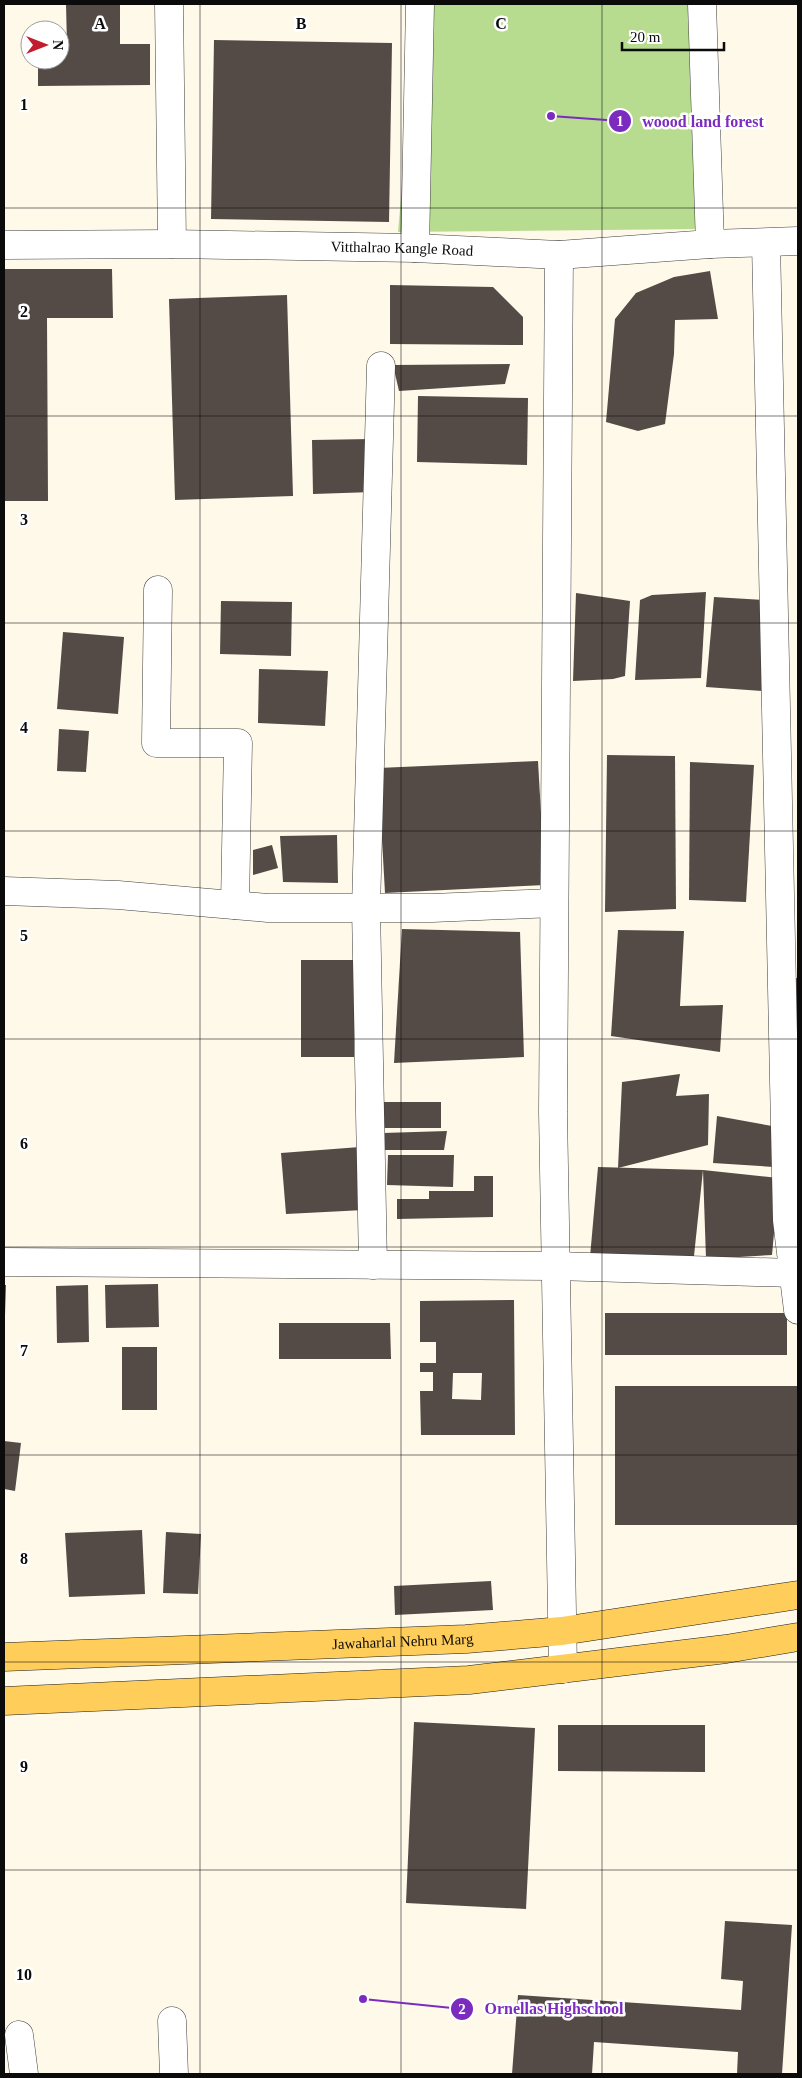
<svg xmlns="http://www.w3.org/2000/svg" width="802" height="2078" font-family="'Times New Roman',serif">
  <style>
    .forest { fill: #b7dc90 }
    .building { fill: #544b47; fill-rule: evenodd }
    .lines { fill: none; stroke-linecap: round; stroke-linejoin: round }
    .minor-casing { stroke: #3e3e3e; stroke-width: 29 }
    .major-casing { stroke: #1c1c1c; stroke-width: 29 }
    .minor { stroke: #fff; stroke-width: 28 }
    .major { stroke: #ffcd59; stroke-width: 28 }
    .grid { fill: none; stroke: #0b0b0b; stroke-width: 1; stroke-opacity: 0.55 }
    .labels { text-anchor: middle; stroke-width: 5; stroke-linejoin: round; paint-order: stroke }
    .street-label { font-size: 15px; fill: #0b0b0b; stroke: #fff }
    .grid-label { font-size: 16px; text-anchor: middle; font-weight: bold; fill: #0b0b0b; stroke: #fff; stroke-width: 5; stroke-linejoin: round; paint-order: stroke }
    .leader { fill: none; stroke: #7b2cbf; stroke-width: 2 }
    .callout-dot { fill: #7b2cbf; stroke: #fff; stroke-width: 2 }
    .mark-label { font-size: 15px; text-anchor: middle; font-weight: bold; fill: #fff }
    .callout-label { font-size: 16px; text-anchor: middle; font-weight: bold; fill: #7b2cbf; stroke: #fff; stroke-width: 5; stroke-linejoin: round; paint-order: stroke }
  </style>
  <rect width="100%" height="100%" fill="#fff9e9"/>
  <path class="forest" d="M418 4H691L699 229 398 232Z"/>
  <g class="building">
    <path d="M66 4H120V44H150V85L38 86V60H60V45H67Z"/>
    <path d="M214 40 392 43 389 222 211 219Z"/>
    <path d="M4 269H112L113 318H47L48 501H4Z"/>
    <path d="M710 271 718 319 675 320 674 354 665 424 638 431 606 422 615 319 636 293 674 277Z"/>
    <path d="M390 285 493 287 523 317V345L390 344Z"/>
    <path d="M287 295 293 496 175 500 169 299Z"/>
    <path d="M510 364 505 384 399 391 393 365Z"/>
    <path d="M418 396 528 398 527 465 417 462Z"/>
    <path d="M371 439 373 492 313 494 312 440Z"/>
    <path d="M706 592 701 678 635 680 640 600 652 595Z"/>
    <path d="M576 593 630 601 625 676 613 679 573 681Z"/>
    <path d="M714 597 765 600 762 691 706 687Z"/>
    <path d="M221 601 292 602 291 656 220 654Z"/>
    <path d="M63 632 124 637 118 714 57 709Z"/>
    <path d="M259 669 328 671 325 726 258 723Z"/>
    <path d="M59 729 89 731 86 772 57 771Z"/>
    <path d="M607 755 675 756 676 909 605 912Z"/>
    <path d="M538 761 545 885 385 893 378 768Z"/>
    <path d="M690 762 754 765 746 902 689 900Z"/>
    <path d="M337 835 338 883 283 882 280 836Z"/>
    <path d="M272 845 278 868 253 875V850Z"/>
    <path d="M402 929 520 932 524 1057 394 1063Z"/>
    <path d="M618 930 684 931 680 1006 723 1005 720 1052 611 1036Z"/>
    <rect x="301" y="960" width="53" height="97"/>
    <path d="M794 978H798V1035H797Z"/>
    <path d="M680 1074 676 1096 709 1094 708 1145 618 1168 622 1082Z"/>
    <rect x="384" y="1102" width="57" height="26"/>
    <path d="M717 1116 772 1126 774 1167 713 1163Z"/>
    <path d="M447 1131 444 1150H382L383 1133Z"/>
    <path d="M360 1147 364 1210 286 1214 281 1153Z"/>
    <path d="M388 1155H454L453 1187 387 1185Z"/>
    <path d="M598 1167 703 1170 694 1256 590 1257Z"/>
    <path d="M703 1170 779 1178 772 1255 706 1259Z"/>
    <path d="M474 1176H493V1217L397 1219V1199H429V1191H474Z"/>
    <path d="M158 1284 159 1327 106 1328 105 1285Z"/>
    <path d="M4 1285H6L5 1315H4Z"/>
    <path d="M88 1285 89 1342 57 1343 56 1286Z"/>
    <path d="M514 1300 515 1435H421L420 1391H433V1372H420V1363H436V1342H420V1301ZM453 1373H482L481 1400 452 1399Z"/>
    <rect x="605" y="1313" width="182" height="42"/>
    <path d="M279 1323H390L391 1359H279Z"/>
    <rect x="122" y="1347" width="35" height="63"/>
    <rect x="615" y="1386" width="183" height="139"/>
    <path d="M4 1441 21 1443 15 1491 4 1489Z"/>
    <path d="M142 1530 145 1594 69 1597 65 1533Z"/>
    <path d="M166 1532 201 1534 198 1594 163 1593Z"/>
    <path d="M491 1581 493 1610 395 1615 394 1586Z"/>
    <path d="M414 1722 535 1728 526 1909 406 1903Z"/>
    <path d="M558 1725H705V1772L558 1771Z"/>
    <path d="M725 1921 792 1925 782 2074H737L738 2052 594 2042 592 2074H512L518 1995 741 2010 743 1981 721 1979Z"/>
  </g>
  <g class="lines">
    <defs>
      <g id="minor">
        <path d="M169 4 172 244"/>
        <path d="M702 4 710 244"/>
        <path d="M766 243 787 1220 798 1310"/>
        <path id="s1" d="M4 245 172 244 415 248 559 255 710 244 798 241"/>
        <path d="M415 248 420 4"/>
        <path d="M559 255 553 1112 563 1669"/>
        <path d="M158 590 156 743H238L235 905"/>
        <path d="M4 891 118 895 268 908H432L554 903"/>
        <path d="M4 1262 555 1266 792 1273"/>
        <path d="M373 1265 366 908 381 366"/>
        <path d="M172 2021 174 2074"/>
        <path d="M19 2035 24 2074"/>
      </g>
      <g id="major">
        <path id="s2" d="M4 1657 466 1639 562 1631 798 1595"/>
        <path d="M4 1701 469 1680 726 1649 798 1637"/>
      </g>
    </defs>
    <use href="#minor" class="minor-casing"/>
    <use href="#major" class="major-casing"/>
    <use href="#minor" class="minor"/>
    <use href="#major" class="major"/>
  </g>
  <path class="grid" d="M200 4V2074M401 4V2074M602 4V2074M4 208H798M4 416H798M4 623H798M4 831H798M4 1039H798M4 1247H798M4 1455H798M4 1662H798M4 1870H798"/>
  <g class="labels">
    <g class="street-label">
      <text dy="5" stroke="none"><textPath href="#s1" startOffset="398">Vitthalrao Kangle Road</textPath></text>
      <text dy="5" stroke="none"><textPath href="#s2" startOffset="399">Jawaharlal Nehru Marg</textPath></text>
    </g>
  </g>
  <g class="grid-label">
    <text x="100" y="29">A</text>
    <text x="301" y="29">B</text>
    <text x="501" y="29">C</text>
    <text x="24" y="110">1</text>
    <text x="24" y="317">2</text>
    <text x="24" y="525">3</text>
    <text x="24" y="733">4</text>
    <text x="24" y="941">5</text>
    <text x="24" y="1149">6</text>
    <text x="24" y="1356">7</text>
    <text x="24" y="1564">8</text>
    <text x="24" y="1772">9</text>
    <text x="24" y="1980">10</text>
  </g>
  <path class="leader" d="M551 116L620 121M363 1999L462 2009"/>
  <g class="callout-dot">
    <circle cx="551" cy="116" r="5"/>
    <circle cx="363" cy="1999" r="5"/>
    <circle cx="620" cy="121" r="12"/>
    <circle cx="462" cy="2009" r="12"/>
  </g>
  <g class="mark-label">
    <text x="620" y="126">1</text>
    <text x="462" y="2014">2</text>
  </g>
  <g class="callout-label">
    <text x="703" y="127">woood land forest</text>
    <text x="554" y="2014">Ornellas Highschool</text>
  </g>
  <rect width="802" height="2078" fill="none" stroke="#0b0b0b" stroke-width="10"/>
  <g transform="translate(45 45) rotate(90)"><circle r="24" fill="#ffffff" stroke="#9d9d9d"/>
  <path d="M0-4L9 19L0 12L-9 19Z" fill="#c21d2e"/>
  <text y="-8" font-size="14" font-weight="bold" text-anchor="middle" fill="#0b0b0b">N</text>
  </g>
  <path d="M622 42v8h102v-8" fill="none" stroke="#0b0b0b" stroke-width="2.5"/>
  <text x="630" y="42" font-size="15" fill="#0b0b0b" stroke="#ffffff" stroke-width="4" paint-order="stroke">20 m</text>
</svg>
